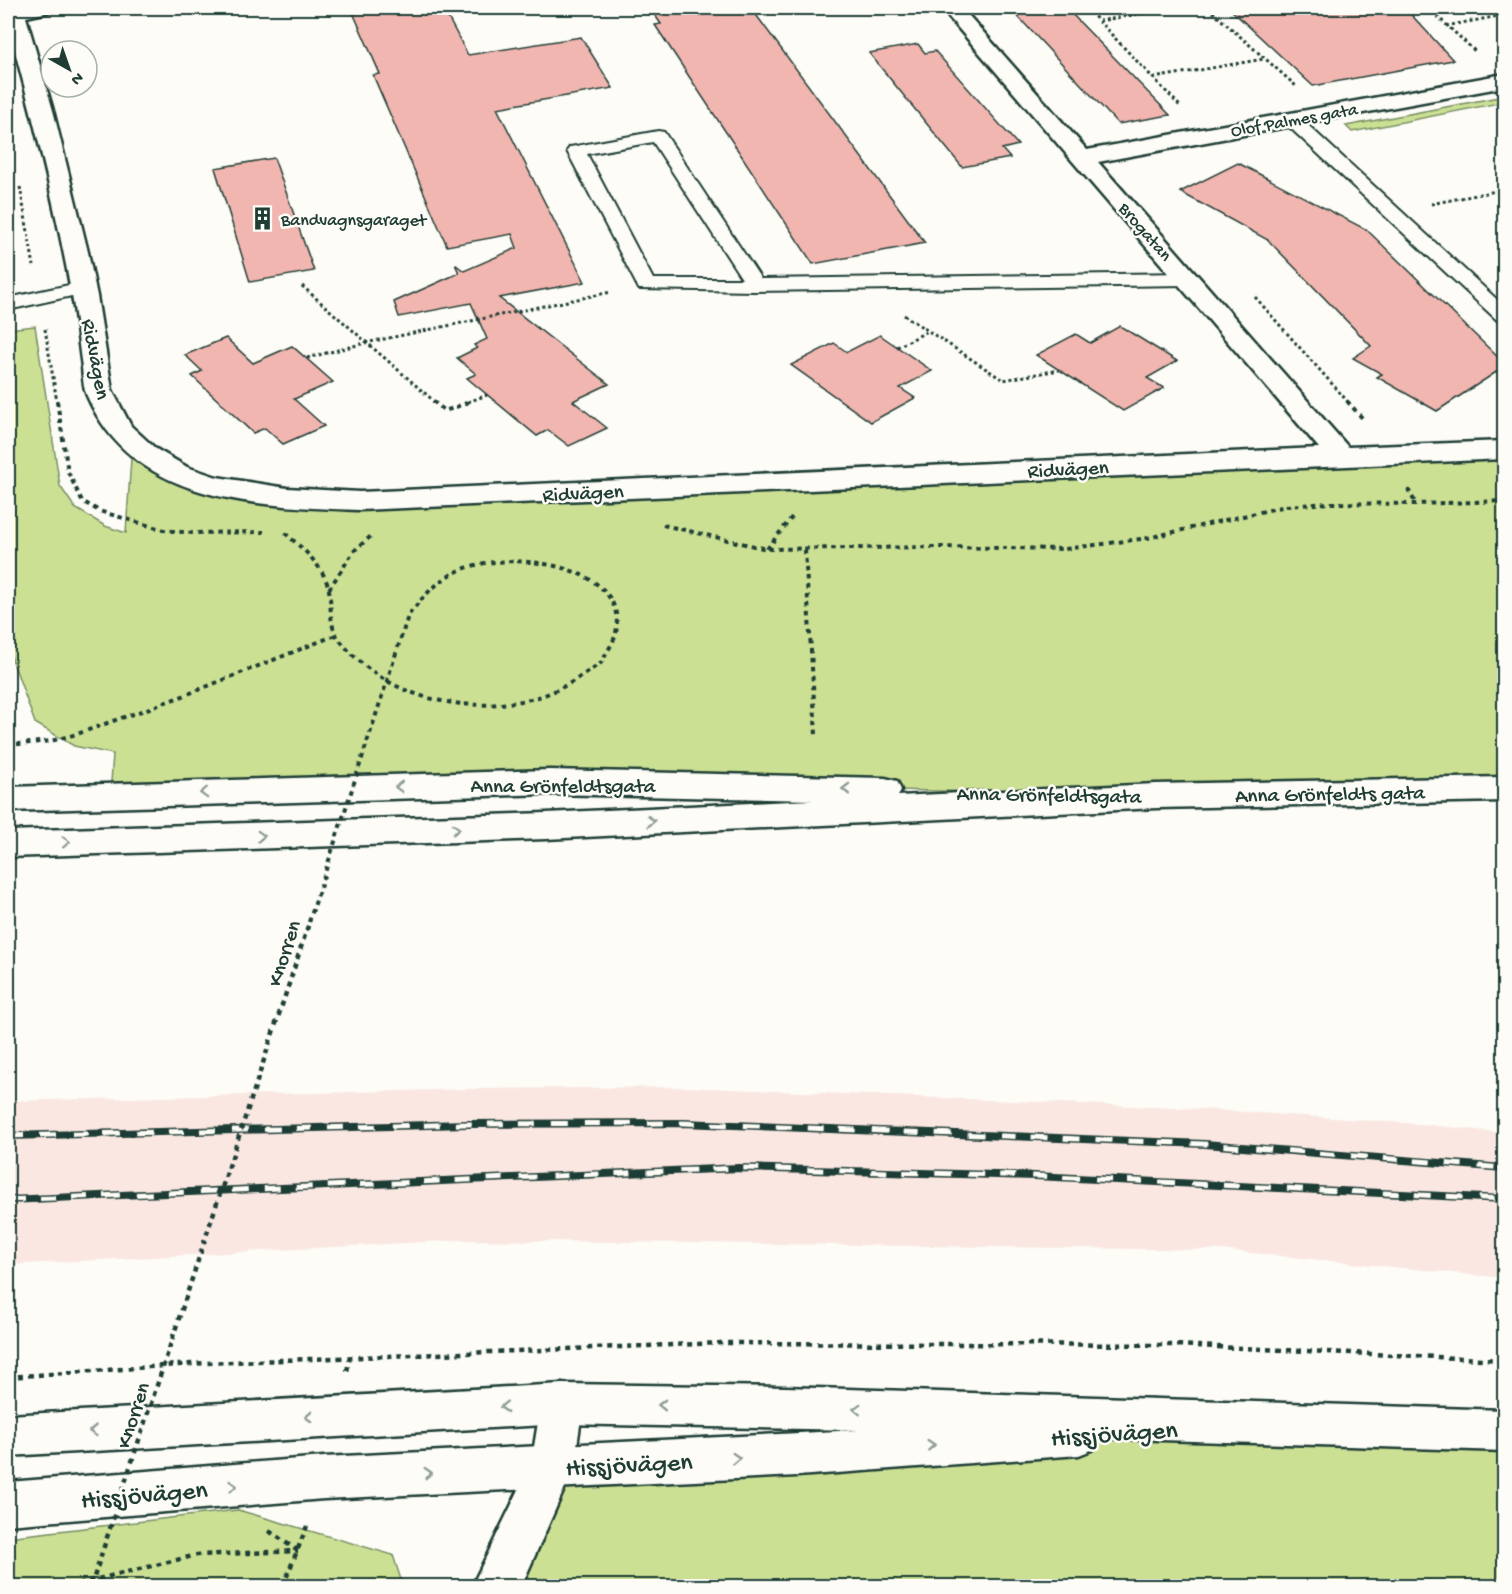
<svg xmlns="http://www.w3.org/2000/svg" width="1512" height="1594" font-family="'Gochi Hand',sans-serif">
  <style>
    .built { fill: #fae7e2 }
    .green { fill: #cce094; stroke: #768e64; stroke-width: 1.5 }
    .building { fill: #f2b6b0; stroke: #1f3d34; stroke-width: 1.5 }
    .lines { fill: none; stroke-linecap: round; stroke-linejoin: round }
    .lane-casing { stroke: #1f3d34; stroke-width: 4 }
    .street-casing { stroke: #1f3d34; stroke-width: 5 }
    .secondary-casing { stroke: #1f3d34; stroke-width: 5 }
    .path-far2 { stroke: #1f3d34; stroke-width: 3; stroke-dasharray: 3 3; stroke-linecap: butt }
    .path-far1 { stroke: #1f3d34; stroke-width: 4; stroke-dasharray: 4.5 4.5; stroke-linecap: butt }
    .path { stroke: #1f3d34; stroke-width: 4.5; stroke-dasharray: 5 5; stroke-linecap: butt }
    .lane { fill: #fdfcf7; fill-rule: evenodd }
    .street { fill: #fdfcf7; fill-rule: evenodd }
    .secondary { fill: #fdfcf7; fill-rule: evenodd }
    .rail-casing { stroke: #1f3d34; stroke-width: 8 }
    .rail { stroke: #fdfcf7; stroke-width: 5; stroke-dasharray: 16; stroke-linecap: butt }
    .path-bridge-far1 { stroke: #1f3d34; stroke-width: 4; stroke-dasharray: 4.5 4.5; stroke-linecap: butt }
    .path-bridge { stroke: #1f3d34; stroke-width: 4.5; stroke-dasharray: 5 5; stroke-linecap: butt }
    .oneway { stroke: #8e9c96 }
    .labels { text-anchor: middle; stroke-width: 5; stroke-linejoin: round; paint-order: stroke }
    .far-street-label { font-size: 18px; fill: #1f3d34; stroke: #fdfcf7 }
    .far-poi-label { font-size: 18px; fill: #1f3d34; stroke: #fdfcf7; text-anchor: start }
    .street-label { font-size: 21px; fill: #1f3d34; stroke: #fdfcf7 }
    .near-street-label { font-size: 26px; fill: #1f3d34; stroke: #fdfcf7 }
  </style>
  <rect width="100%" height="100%" fill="#fdfcf7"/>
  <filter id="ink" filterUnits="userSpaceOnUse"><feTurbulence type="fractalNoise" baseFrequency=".0167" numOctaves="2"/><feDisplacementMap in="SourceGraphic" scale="12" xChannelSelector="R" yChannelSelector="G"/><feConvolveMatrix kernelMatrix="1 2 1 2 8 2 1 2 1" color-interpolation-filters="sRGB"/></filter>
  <g filter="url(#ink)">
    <path class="built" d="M685 1087 1202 1109 1420 1124 1504 1133V1278L1220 1250 463 1240 8 1265V1101L472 1089Z"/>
    <g class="green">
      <path d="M1504 96V102L1352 132 1346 126Z"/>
      <path d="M35 326 60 486 75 508 105 526 126 533 132 444 161 466 265 497 1504 450V789L1156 796 550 782 110 796 113 754 74 746 35 723 8 648V329Z"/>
      <path d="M1251 1422 1504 1431V1586H494L509 1562 552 1467Z"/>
      <path d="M238 1510 393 1555 403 1586H8V1537Z"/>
    </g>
    <g class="building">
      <path d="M351 8H443L468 55 581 37 613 88 497 108 585 282 499 298 609 384 573 401 607 428 569 446 548 430 537 436 467 378 476 374 457 358 477 348 474 345 487 339 471 303 399 317 394 302 459 273 455 264 464 271 517 248 512 234 447 246 373 75 380 74Z"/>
      <path d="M650 8H751L925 243 813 264 655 25 661 24Z"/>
      <path d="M1010 8H1066L1170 115 1118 124Z"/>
      <path d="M1229 8H1405L1453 60 1313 86Z"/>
      <path d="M918 44 925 53 935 51 1018 145 1002 149 1010 158 962 167 869 53Z"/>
      <path d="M274 158 314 271 250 282 215 168Z"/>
      <path d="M1238 163 1367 230 1504 363V367L1437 411 1377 377 1382 374 1353 358 1371 346 1268 240 1180 192Z"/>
      <path d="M1120 326 1177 361 1147 378 1164 388 1123 411 1036 355 1076 334 1090 343Z"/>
      <path d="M880 335 932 371 900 388 915 398 871 422 791 365 834 343 847 352Z"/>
      <path d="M226 338 253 363 292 346 333 382 294 399 324 426 283 444 265 428 253 433 192 376 202 371 185 355Z"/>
    </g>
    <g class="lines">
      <defs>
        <g id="lane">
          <path d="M1291 114 1297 115 1504 306V322L1497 320 1285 123 1282 119 1285 115Z"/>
          <path d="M658 131 664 132 761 279 1188 273 1195 275 1198 279 1195 283 1188 285 755 291 639 289 567 151 570 147 576 146ZM653 142 742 279H653L587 154Z"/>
          <path d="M83 282 90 284 93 288 90 292 8 310V298Z"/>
        </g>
        <g id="street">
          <path d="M8 8H52L49 12 26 17 54 114 88 252 97 296 112 390 131 426 156 449 187 467 217 477 287 488 360 492 1319 448 941 8H962L1087 150 1504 74V87L1098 162 1348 447 1504 441V459L360 510C260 506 135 504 88 398 83 389 83 377 82 367 78 340 76 313 70 286 54 199 32 112 8 26Z"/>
          <path d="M562 1384 577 1390 583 1404 574 1467 525 1578 519 1586H472L531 1465 541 1404 547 1390Z"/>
        </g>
        <g id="secondary">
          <path d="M550 770 885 778 897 781 901 790 898 796 1156 784 1504 777V801L1156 808 546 839 8 857V831L546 813 813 800 550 794 8 811V787Z"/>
          <path d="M562 1384 785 1387 1504 1410V1451L1099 1438 1094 1449 1079 1455 797 1476 324 1499 8 1525V1482L324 1457 858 1430 562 1424 8 1456V1415Z"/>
        </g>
      </defs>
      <use href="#lane" class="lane-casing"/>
      <use href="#street" class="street-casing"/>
      <use href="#secondary" class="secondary-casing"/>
      <g class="path-far2">
        <path d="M1086 8 1180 106"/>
        <path d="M1208 8 1296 86"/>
        <path d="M1428 8 1476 52"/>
        <path d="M1099 21 1172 8"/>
        <path d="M1446 26 1504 15"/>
        <path d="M1153 78 1264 59"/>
        <path d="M20 187 34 266"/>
        <path d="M1431 204 1496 191 1504 195"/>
        <path d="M302 286 435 402"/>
        <path d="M1255 297 1348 402"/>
        <path d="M904 315 1003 380 1059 370"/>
        <path d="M45 329 57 402"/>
        <path d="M897 347 928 331"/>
        <path d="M307 358 365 343 611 292"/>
        <path d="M468 402 487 395"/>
      </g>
      <g class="path-far1">
        <path d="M57 401 68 472 82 501 99 511 164 530 192 533 264 532"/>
        <path d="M433 401 445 411 472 401"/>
        <path d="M1347 401 1364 420"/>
        <path d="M1408 489 1416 504"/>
        <path d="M663 525 767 549 940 547 1065 549 1148 538 1286 506 1329 503 1416 504 1504 501"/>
        <path d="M285 533C303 549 324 566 329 590 332 606 328 625 339 639 384 699 467 717 538 697 562 690 582 676 602 662"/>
        <path d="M767 549 792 517"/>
        <path d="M805 550 816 735"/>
        <path d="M329 589 354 551 371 536"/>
        <path d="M8 745 51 741 77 734 183 696 336 635"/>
      </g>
      <g class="path">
        <path d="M347 1371 350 1357"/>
        <path d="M8 1377 206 1363 723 1343 1174 1345 1504 1360"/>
        <path d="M269 1531 298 1551"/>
        <path d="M69 1586 197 1555 298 1551"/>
        <path d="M283 1586 307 1526"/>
      </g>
      <use href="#lane" class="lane"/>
      <use href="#street" class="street"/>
      <use href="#secondary" class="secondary"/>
      <defs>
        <g id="rail">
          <path d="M8 1136 468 1124 683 1123 1205 1144 1504 1168"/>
          <path d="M8 1200 739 1168 1035 1176 1504 1199"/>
        </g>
      </defs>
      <use href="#rail" class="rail-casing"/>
      <use href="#rail" class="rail"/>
      <path class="path-bridge-far1" d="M309 922 408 616C424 594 445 573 472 566 517 553 628 564 616 633 614 642 606 653 602 662"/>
      <path class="path-bridge" d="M91 1586 310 920"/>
    </g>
    <defs><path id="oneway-chevron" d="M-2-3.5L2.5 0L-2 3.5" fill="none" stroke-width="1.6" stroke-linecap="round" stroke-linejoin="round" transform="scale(1.5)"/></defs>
    <g class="oneway">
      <use href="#oneway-chevron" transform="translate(399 787) rotate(178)"/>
      <use href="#oneway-chevron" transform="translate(846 789) rotate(-179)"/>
      <use href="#oneway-chevron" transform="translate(204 793) rotate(178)"/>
      <use href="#oneway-chevron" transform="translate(651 821) rotate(-3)"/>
      <use href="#oneway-chevron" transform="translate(456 829) rotate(-2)"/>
      <use href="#oneway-chevron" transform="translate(261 836) rotate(-2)"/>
      <use href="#oneway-chevron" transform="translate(66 842) rotate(-2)"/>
      <use href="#oneway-chevron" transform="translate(662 1405) rotate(-179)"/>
      <use href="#oneway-chevron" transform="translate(504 1407) rotate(177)"/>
      <use href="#oneway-chevron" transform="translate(857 1409) rotate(-178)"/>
      <use href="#oneway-chevron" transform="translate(309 1417) rotate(176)"/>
      <use href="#oneway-chevron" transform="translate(93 1431) rotate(176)"/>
      <use href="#oneway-chevron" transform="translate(931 1445) rotate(-4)"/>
      <use href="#oneway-chevron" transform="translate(736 1458) rotate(-3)"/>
      <use href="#oneway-chevron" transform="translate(428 1473) rotate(-3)"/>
      <use href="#oneway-chevron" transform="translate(233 1486) rotate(-5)"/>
    </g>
  </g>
  <defs>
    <symbol id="building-bare" viewBox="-9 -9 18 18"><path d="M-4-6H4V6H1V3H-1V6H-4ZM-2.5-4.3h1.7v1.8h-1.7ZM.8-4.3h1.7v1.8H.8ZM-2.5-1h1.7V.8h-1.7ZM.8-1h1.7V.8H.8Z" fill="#1f3d34" stroke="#fdfcf7" stroke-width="2.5" paint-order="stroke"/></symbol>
  </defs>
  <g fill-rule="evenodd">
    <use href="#building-bare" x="246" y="202" width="33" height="33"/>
  </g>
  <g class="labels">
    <g class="far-street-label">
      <text transform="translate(1294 119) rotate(-10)" y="6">Olof Palmes gata</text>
      <text transform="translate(1146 231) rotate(49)" y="6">Brogatan</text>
    </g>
    <g class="far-poi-label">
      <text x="281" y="225">Bandvagnsgaraget</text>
    </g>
    <g class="street-label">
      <text transform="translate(97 359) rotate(79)" y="7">Ridvägen</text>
      <text transform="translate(1068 468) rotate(-3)" y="7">Ridvägen</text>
      <text transform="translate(583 492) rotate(-3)" y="7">Ridvägen</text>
      <text x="563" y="792">Anna Grönfeldtsgata</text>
      <text transform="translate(1330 793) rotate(-1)" y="7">Anna Grönfeldts gata</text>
      <text transform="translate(1049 794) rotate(1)" y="7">Anna Grönfeldtsgata</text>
      <text transform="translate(283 953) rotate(-72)" y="7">Knorren</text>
      <text transform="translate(132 1415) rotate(-72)" y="7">Knorren</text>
    </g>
    <g class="near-street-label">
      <text transform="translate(1114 1432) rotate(-4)" y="9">Hissjövägen</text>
      <text transform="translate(629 1463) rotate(-3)" y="9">Hissjövägen</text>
      <text transform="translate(144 1493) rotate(-5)" y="9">Hissjövägen</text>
    </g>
  </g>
  <rect width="1512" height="1594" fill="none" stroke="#fdfcf7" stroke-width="30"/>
  <rect x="15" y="15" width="1482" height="1564" fill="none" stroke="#1f3d34" stroke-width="2" filter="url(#ink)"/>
  <g transform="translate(69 69) rotate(140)"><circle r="28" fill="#fdfcf7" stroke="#a4b0a9" stroke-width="1.5"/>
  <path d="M0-4.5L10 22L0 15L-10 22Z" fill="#1f3d34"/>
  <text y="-9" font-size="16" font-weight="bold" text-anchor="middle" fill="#1f3d34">N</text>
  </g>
</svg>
